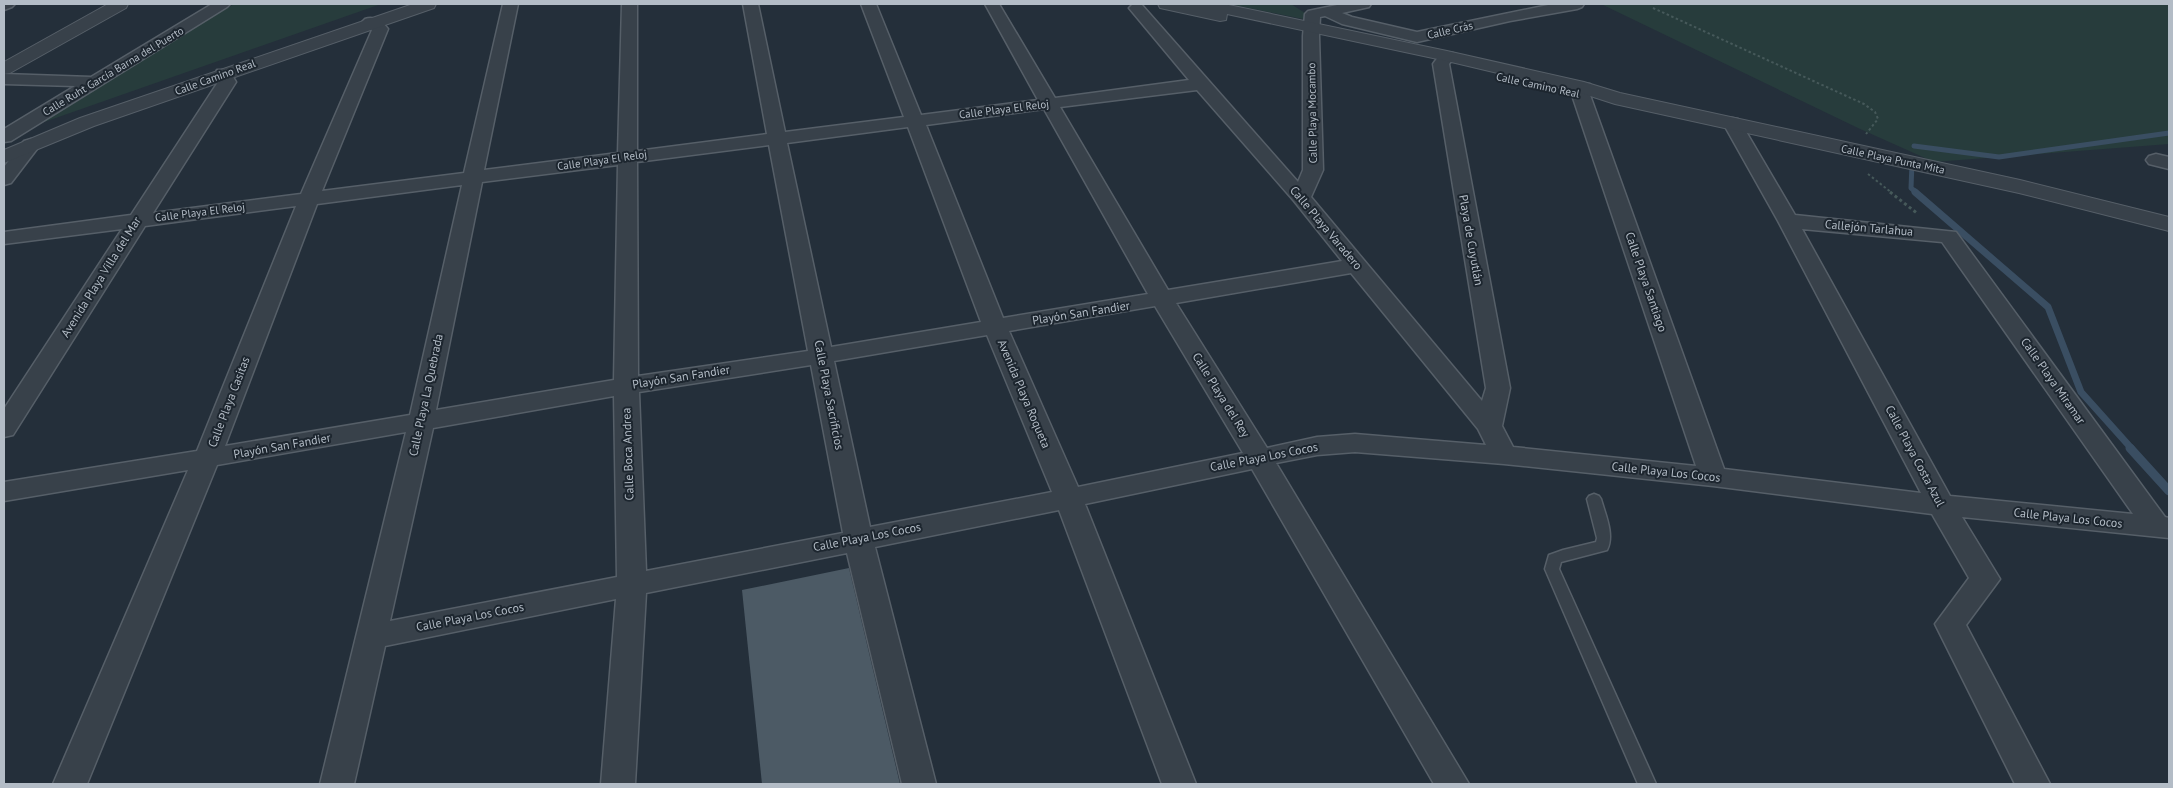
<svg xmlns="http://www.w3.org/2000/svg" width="2173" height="788" font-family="'PT Sans',sans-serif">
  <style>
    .green { fill: #273c3c }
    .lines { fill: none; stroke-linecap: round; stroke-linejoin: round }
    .stream-far2 { stroke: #3a4e62; stroke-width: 5 }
    .stream-far1 { stroke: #3a4e62; stroke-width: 7 }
    .stream { stroke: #3a4e62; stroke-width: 9 }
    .building { fill: #4c5a65 }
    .service-casing { stroke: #565f68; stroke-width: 3 }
    .minor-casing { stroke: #565f68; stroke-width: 3 }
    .tertiary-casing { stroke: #565f68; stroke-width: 2 }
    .path-far1 { stroke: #46595a; stroke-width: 2; stroke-dasharray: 2.5 2.5; stroke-linecap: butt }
    .path { stroke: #46595a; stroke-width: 3; stroke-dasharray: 3 3; stroke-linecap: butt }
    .service { fill: #38414a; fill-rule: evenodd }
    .minor { fill: #38414a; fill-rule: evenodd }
    .tertiary { fill: #38414a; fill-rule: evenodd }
    .labels { text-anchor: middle; stroke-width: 4; stroke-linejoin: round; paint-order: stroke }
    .far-street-label { font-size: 11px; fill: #b3bcc6; stroke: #1d262f }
    .street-label { font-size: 12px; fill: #b3bcc6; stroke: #1d262f }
  </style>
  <rect width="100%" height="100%" fill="#242f3a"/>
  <g class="green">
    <path d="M234 4H381L30 127Z"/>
    <path d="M1229 4H1291L1305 13 1303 19Z"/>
    <path d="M1601 4H2169V144L1934 162 1858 128Z"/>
  </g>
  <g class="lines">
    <g class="stream-far2">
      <path d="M1914 146 1999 157 2169 133"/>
      <path d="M1912 163 1911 188 1917 193"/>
    </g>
    <path class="stream-far1" d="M1915 192 2048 307 2081 392 2132 449"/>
    <path class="stream" d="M2130 448 2169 491"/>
  </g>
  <path class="building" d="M849 568 900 784H762L742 590Z"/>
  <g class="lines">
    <defs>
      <path id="service" d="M1594 494 1599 496 1601 499C1605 514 1615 535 1607 550L1561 562 1559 569 1656 784H1638L1545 569 1549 555 1563 550 1596 542 1597 538 1587 499 1589 496Z"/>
      <g id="minor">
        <path d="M4 4H15L12 7 4 10Z"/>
        <path d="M212 4H230L227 7 11 141 4 142V129L75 86 4 84V74L91 77Z"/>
        <path d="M503 4H518L484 170 618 153 622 4H637V151L767 134 743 4H758L785 132 904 117 861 4H876L921 115 1038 100 985 4H999L1055 98 1189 80 1129 8 1132 5H1142L1298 182 1303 170V36L1305 14 1308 11 1342 4H1371L1369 7 1342 13 1352 17 1417 32 1553 4H1584L1582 7 1577 9 1510 21 1417 42 1342 24 1325 16 1320 17 1319 36 1323 170 1311 197 1482 401 1486 388 1433 64 1441 53H1453L1455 56 1449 64 1510 388 1502 426 1513 447 1696 466 1572 95 1578 84H1590L1593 88 1590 95 1724 469 1921 493 1778 221 1723 123 1726 119 1732 118 1738 119 1741 123 1795 215 1956 232 2165 517 2169 518V538L1962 517 2000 579 1966 625 2050 784H2015L1935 624 1969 578 1932 514 1713 486 1504 464 1355 452 1317 455 1276 463 1469 784H1434L1252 469 1085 504 1196 784H1162L1059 510 875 547 936 784H902L847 553 646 593 635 784H601L616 599 385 646 354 784H320L406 432 217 465 87 784H53L188 470 4 501V482L197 451 296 206 145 226 13 435 4 437V409L122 229 4 244V232L131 215 218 82 215 74 217 70H229L236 82 153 213 301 194 372 30 362 22 365 19C374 16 382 21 388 29L322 191 464 173ZM1197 90 1294 201 1342 261 1168 290 1060 107ZM1044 109 1148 294 1003 318 926 125ZM908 127 981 322 831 347 787 143ZM769 145 808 351 638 376 637 162ZM618 165 614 380 436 410 482 182ZM462 185 410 415 225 446 317 204ZM1802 229 1942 242 2133 514 1950 496ZM1351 273 1478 429 1486 445 1355 434 1317 437 1267 448 1176 303ZM1155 306 1243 453 1078 487 1009 331ZM987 335 1052 492 870 527 834 361ZM811 365 843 533 646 571 639 392ZM614 396 617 577 390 621 433 428Z"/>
        <path d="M31 139 38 141 40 145 11 183 4 185V167L24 141Z"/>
        <path d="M2156 154 2169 157V169L2149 164 2146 160 2149 156Z"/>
      </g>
      <g id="tertiary">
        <path d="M108 4H128L126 8 10 73 4 74V62Z"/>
        <path d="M413 4H436L434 8 94 126 4 163V150L80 118Z"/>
        <path d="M1158 4 1195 5 1194 4H1224L1447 51 1584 82 1620 93 2020 180 2169 217V231L2019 193 1615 104 1578 92 1447 61 1227 14 1226 20 1220 21 1160 8Z"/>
      </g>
    </defs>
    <use href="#service" class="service-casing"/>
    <use href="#minor" class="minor-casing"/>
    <use href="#tertiary" class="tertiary-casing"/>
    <g class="path-far1">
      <path d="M1653 8 1864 104 1875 112 1878 119 1866 134"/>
      <path d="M1868 174 1892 193"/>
    </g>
    <path class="path" d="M1890 192 1918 214"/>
    <use href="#service" class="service"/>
    <use href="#minor" class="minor"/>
    <use href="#tertiary" class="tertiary"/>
  </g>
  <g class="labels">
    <g class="far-street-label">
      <text transform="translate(1450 30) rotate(-13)" y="4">Calle Crás</text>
      <text transform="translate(113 71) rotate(-31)" y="4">Calle Ruht García Barna del Puerto</text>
      <text transform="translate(215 77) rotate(-20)" y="4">Calle Camino Real</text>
      <text transform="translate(1538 85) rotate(12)" y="4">Calle Camino Real</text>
      <text transform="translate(1004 109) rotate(-7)" y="4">Calle Playa El Reloj</text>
      <text transform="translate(1312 113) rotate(-91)" y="4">Calle Playa Mocambo</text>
      <text transform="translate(1893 159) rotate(12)" y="4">Calle Playa Punta Mita</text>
      <text transform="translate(602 160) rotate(-8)" y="4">Calle Playa El Reloj</text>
      <text transform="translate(200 212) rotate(-7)" y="4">Calle Playa El Reloj</text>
    </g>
    <g class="street-label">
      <text transform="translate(1326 228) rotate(50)" y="4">Calle Playa Varadero</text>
      <text transform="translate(1869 228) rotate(5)" y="4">Callejón Tarlahua</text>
      <text transform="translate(1471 240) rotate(80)" y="4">Playa de Cuyutlán</text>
      <text transform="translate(101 277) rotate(-58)" y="4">Avenida Playa Villa del Mar</text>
      <text transform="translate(1646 282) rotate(71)" y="4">Calle Playa Santiago</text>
      <text transform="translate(1081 313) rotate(-9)" y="4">Playón San Fandier</text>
      <text transform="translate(681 377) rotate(-9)" y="4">Playón San Fandier</text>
      <text transform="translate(2053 381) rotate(55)" y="4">Calle Playa Miramar</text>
      <text transform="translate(1024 394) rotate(67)" y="4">Avenida Playa Roqueta</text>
      <text transform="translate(426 395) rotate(-78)" y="4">Calle Playa La Quebrada</text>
      <text transform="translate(829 395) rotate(79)" y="4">Calle Playa Sacrificios</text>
      <text transform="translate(1221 395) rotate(58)" y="4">Calle Playa del Rey</text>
      <text transform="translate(229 402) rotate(-69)" y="4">Calle Playa Casitas</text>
      <text transform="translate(282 446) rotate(-10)" y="4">Playón San Fandier</text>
      <text transform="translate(628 454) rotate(-92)" y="4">Calle Boca Andrea</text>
      <text transform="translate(1915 456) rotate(62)" y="4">Calle Playa Costa Azul</text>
      <text transform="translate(1264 457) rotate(-11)" y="4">Calle Playa Los Cocos</text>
      <text transform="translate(1666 472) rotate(6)" y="4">Calle Playa Los Cocos</text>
      <text transform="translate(2068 518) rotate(6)" y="4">Calle Playa Los Cocos</text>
      <text transform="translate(867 537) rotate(-11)" y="4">Calle Playa Los Cocos</text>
      <text transform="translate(470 617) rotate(-11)" y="4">Calle Playa Los Cocos</text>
    </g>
  </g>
  <rect width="2173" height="788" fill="none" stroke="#b3bcc6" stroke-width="10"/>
</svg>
